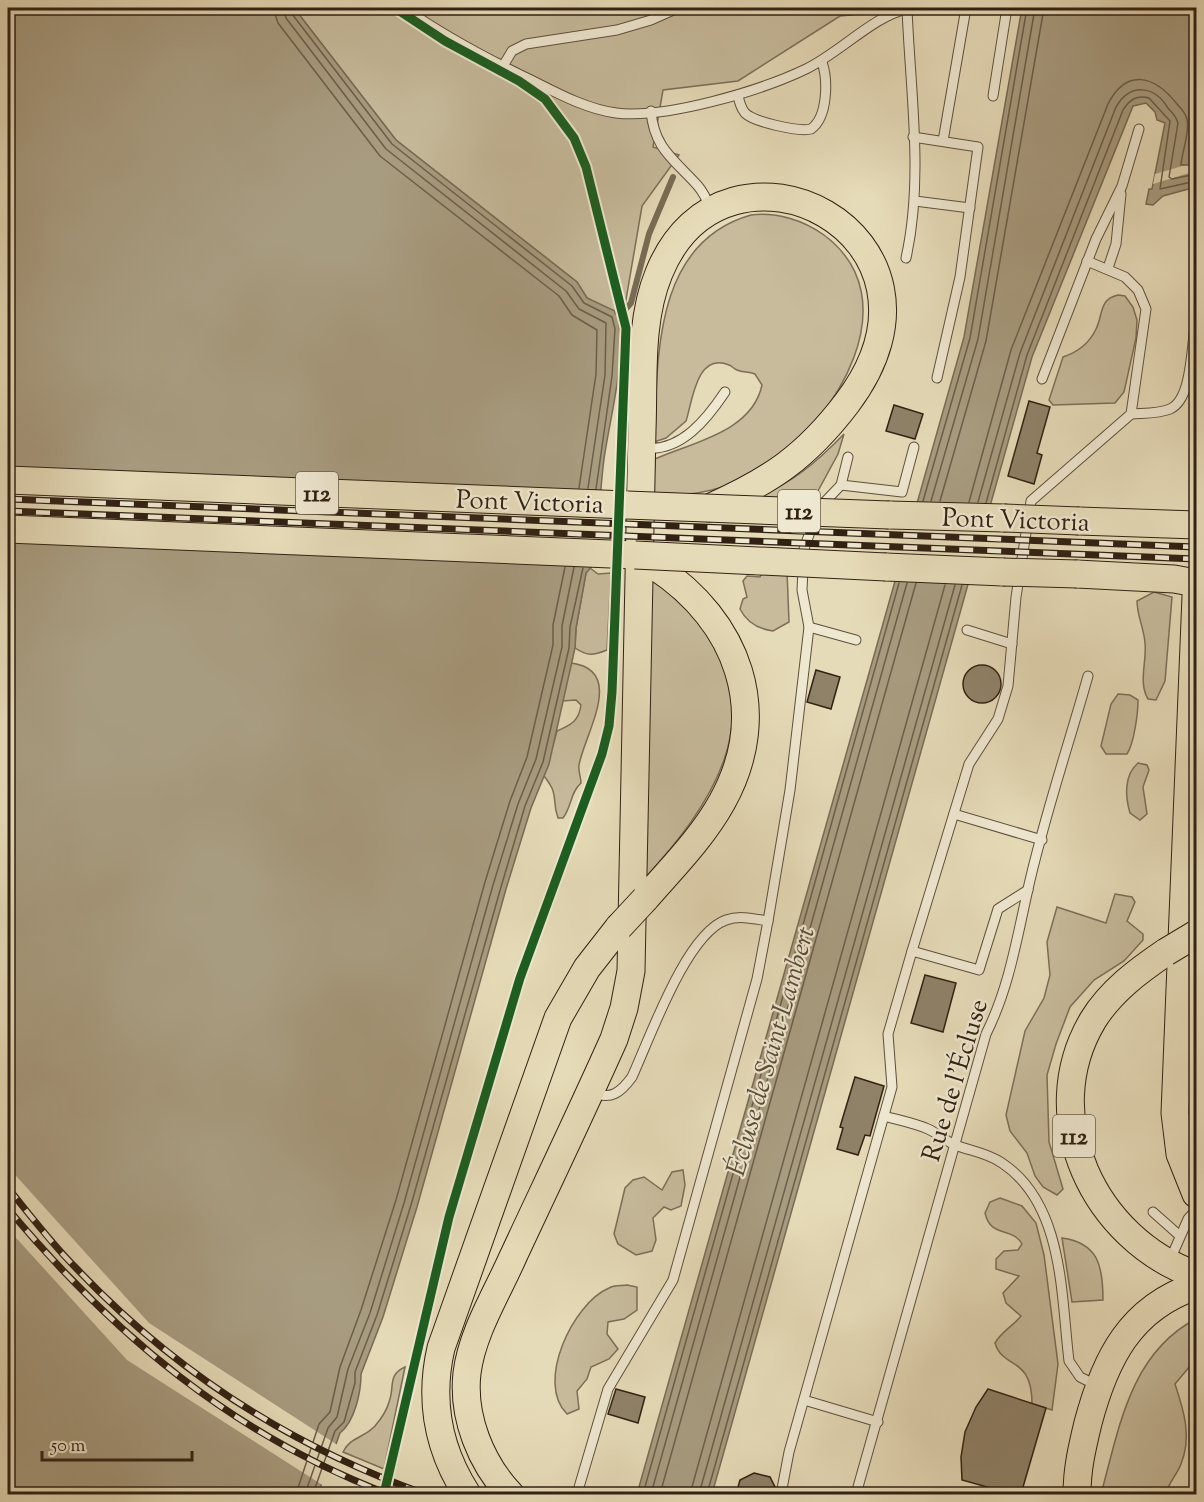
<svg xmlns="http://www.w3.org/2000/svg" width="1204" height="1502" font-family="'Sorts Mill Goudy',serif">
  <style>
    .green { fill: #c7bb9c; stroke: #7c6e58; stroke-width: 1.5 }
    .water { fill: #a89c80; stroke: #786b54; stroke-width: 1.5 }
    .pier { fill: #e6dbb8 }
    .lines { fill: none; stroke-linecap: round; stroke-linejoin: round }
    .shore { stroke: #6c5e4a; stroke-width: 1.5 }
    .stream { stroke: #786b54; stroke-width: 6 }
    .building { fill: #8f8269; stroke: #312113; stroke-width: 1.5 }
    .service-casing { stroke: #5e503c; stroke-width: 11 }
    .primary-casing { stroke: #312113; stroke-width: 29 }
    .service { stroke: #efe8d1; stroke-width: 9 }
    .primary { stroke: #e6dbb8; stroke-width: 27 }
    .rail-casing { stroke: #312113; stroke-width: 7 }
    .rail { stroke: #efe8d1; stroke-width: 4.5; stroke-dasharray: 14; stroke-linecap: butt }
    .primary-bridge-casing { stroke: #312113; stroke-width: 29; stroke-linecap: butt }
    .primary-bridge { stroke: #e6dbb8; stroke-width: 27 }
    .cycleway-casing { stroke: #efe8d1; stroke-width: 13 }
    .cycleway { stroke: #1b5e20; stroke-width: 9 }
    .labels { text-anchor: middle; stroke-width: 4.5; stroke-linejoin: round; paint-order: stroke }
    .shield { fill: #efe8d1; stroke: #6a5d4c; stroke-width: 1.5 }
    .shield-label { font-size: 24px; font-weight: bold; fill: #312113 }
    .street-label { font-size: 26px; fill: #312113; stroke: #efe8d1 }
    .water-label { font-size: 27px; font-style: italic; fill: #5b4c39; stroke: #efe8d1 }
  </style>
  <rect width="100%" height="100%" fill="#e6dbb8"/>
  <filter id="stains"><feTurbulence type="fractalNoise" baseFrequency=".00333" numOctaves="4"/><feColorMatrix values="0 0 0 0 .2 0 0 0 0 .09 0 0 0 0 .02 0 0 0 .5 -.17"/></filter>
  <radialGradient id="worn" r=".72"><stop offset=".6" stop-color="#630" stop-opacity="0"/><stop offset="1" stop-color="#630" stop-opacity=".3"/></radialGradient>
  <g class="green">
    <path d="M294 8H872L871 13 840 16 738 81 663 90 653 147 679 155 642 206 621 329 606 309 587 298 577 282 396 140Z"/>
    <path d="M751 215C777 212 803 220 824 235 911 300 835 421 767 467 732 490 693 495 653 498L655 459C693 442 752 432 762 385L755 374C748 371 743 373 737 370 734 369 732 366 729 365 696 351 692 404 686 421L666 438 654 442C658 360 652 243 751 215Z"/>
    <path d="M1118 295 1125 296 1133 307 1137 320 1136 338 1124 392 1115 403 1053 405 1049 400 1063 357C1078 352 1089 344 1096 329 1103 315 1099 299 1118 295Z"/>
    <path d="M844 434 838 454 812 502 753 499C790 485 817 462 844 434Z"/>
    <path d="M590 568 598 574 611 573 607 650C594 655 588 657 575 648L576 628 586 573Z"/>
    <path d="M763 570 787 571 789 622 773 631C758 629 747 623 740 609L743 599 747 597 743 581 747 576 760 577Z"/>
    <path d="M652 578C673 591 685 607 701 626 772 718 710 807 645 878Z"/>
    <path d="M1154 592 1172 597 1165 681 1156 700 1148 699C1138 682 1147 662 1145 643 1144 628 1137 616 1137 601Z"/>
    <path d="M571 663C627 670 584 735 579 765 578 771 581 777 581 783 570 793 572 806 563 818H558C551 798 560 796 544 776L557 731C571 725 579 721 581 705L576 700 562 701Z"/>
    <path d="M1118 694 1130 695 1138 700C1138 714 1134 743 1127 754H1106L1101 746 1111 704Z"/>
    <path d="M1138 763 1147 765 1149 770 1143 787 1147 814 1140 820 1130 813C1125 796 1124 775 1138 763Z"/>
    <path d="M1115 894 1132 897 1135 902 1127 921 1143 934V940L1124 961 1094 980 1070 1007 1056 1044 1047 1075 1049 1142 1063 1189 1057 1195 1043 1187 1035 1176 1027 1153 1010 1131 1006 1115 1025 1031 1044 998 1050 975 1047 942 1057 907 1106 923Z"/>
    <path d="M683 1170 685 1185 681 1206 671 1210 664 1207 653 1218 656 1240 652 1251 636 1255 618 1244 614 1234 625 1188 633 1180 644 1177 662 1190 672 1172Z"/>
    <path d="M1000 1198 1022 1206 1036 1223 1044 1255 1058 1364 1052 1410 1032 1404C1032 1355 1003 1370 995 1343 1002 1331 1012 1327 1021 1316L1006 1303 1003 1293 1019 1276 996 1269V1259L1004 1251 1018 1250 1022 1244C1012 1226 991 1239 985 1213L990 1202Z"/>
    <path d="M1062 1238C1099 1243 1103 1267 1103 1300L1072 1302Z"/>
    <path d="M627 1285 637 1287V1310L624 1319 608 1322 607 1334 618 1349 609 1359 591 1367 587 1379 577 1391 579 1409 567 1414C535 1383 573 1303 609 1288 614 1285 622 1286 627 1285Z"/>
    <path d="M1196 1319V1359L1175 1384C1184 1411 1192 1437 1181 1464 1177 1475 1168 1483 1166 1494H1101C1119 1429 1130 1353 1196 1319Z"/>
    <path d="M405 1367 384 1469 343 1452C350 1437 364 1438 375 1426 380 1420 387 1410 389 1402 395 1387 387 1375 405 1367Z"/>
  </g>
  <g class="water">
    <path d="M8 8H294L396 140 577 282 587 298 617 312C627 360 611 411 604 459 600 490 599 521 596 552L594 564 586 573 576 628 575 648 549 764 531 808 506 889 417 1207 383 1317 361 1374C361 1392 355 1421 340 1433L318 1494H8Z"/>
    <path d="M1022 8H1196V187L1163 196 1153 205 1146 204 1149 189H1152L1165 123 1157 120 1155 112 1146 103 1133 106 1032 357 712 1494H637L964 337Z"/>
  </g>
  <g class="pier">
    <path d="M1196 162V171L1153 184 1155 174Z"/>
    <path d="M8 473 604 496 599 552 8 539Z"/>
    <path d="M912 506 993 509 973 579 892 576Z"/>
    <path d="M8 1167 149 1323 339 1446 324 1486 127 1360 8 1229Z"/>
  </g>
  <g class="lines">
    <g class="shore">
      <path d="M273 8 278 23 380 156 559 296 572 315 597 330 596 374 579 488"/>
      <path d="M283 8 286 18 386 149 566 291 579 309 606 323 605 375 588 488"/>
      <path d="M290 8 292 14 392 144 572 286 584 303 612 317 615 329 612 376 596 489"/>
      <path d="M923 501 970 338 1027 8"/>
      <path d="M931 501 978 339 1035 8"/>
      <path d="M940 501 986 341 1044 8"/>
      <path d="M969 502 1011 350 1108 104C1127 67 1155 76 1177 104 1181 109 1185 112 1187 119 1190 133 1182 151 1181 165H1196"/>
      <path d="M978 502 1020 353 1116 107C1130 83 1154 85 1168 108 1172 113 1176 116 1178 123L1169 177 1172 179 1196 174"/>
      <path d="M986 503 1027 355 1123 110C1130 99 1137 95 1149 98L1170 121 1160 189 1196 181"/>
      <path d="M296 1494 319 1424 330 1412 340 1367 361 1310 396 1200 485 882 510 801 527 757 553 645V625L565 567"/>
      <path d="M305 1494 328 1428 337 1417 348 1369 370 1313 404 1203 493 885 518 804 536 759 562 647V626L574 567"/>
      <path d="M313 1494 335 1431 344 1422 355 1383V1372L377 1315 411 1205 501 887 525 806 543 762 569 648 570 627 583 568"/>
      <path d="M643 1494 899 583"/>
      <path d="M651 1494 907 583"/>
      <path d="M660 1494 916 583"/>
      <path d="M690 1494 945 585"/>
      <path d="M699 1494 955 585"/>
      <path d="M707 1494 962 585"/>
    </g>
    <path class="stream" d="M617 312 624 311 631 303 649 234 673 177"/>
  </g>
  <g class="building">
    <path d="M1029 401 1050 407 1037 453 1042 455 1034 484 1008 476Z"/>
    <path d="M894 405 923 414 915 439 886 431Z"/>
    <circle cx="982" cy="684" r="19"/>
    <path d="M816 670 840 677 831 709 807 702Z"/>
    <path d="M925 975 956 983 943 1032 911 1023Z"/>
    <path d="M855 1077 884 1086 870 1136 865 1135 858 1155 837 1149 843 1128 840 1127Z"/>
    <path d="M616 1389 645 1397 638 1423 608 1414Z"/>
    <path d="M988 1389 1046 1408 1021 1494H1012L962 1480 961 1457 965 1432 976 1407Z"/>
    <path d="M754 1473 770 1477 775 1487 774 1494H736L740 1480Z"/>
  </g>
  <g class="lines">
    <defs>
      <g id="service">
        <path d="M404 8C444 36 487 59 531 80 557 93 586 109 616 113 666 119 760 91 806 69 838 54 875 15 907 9"/>
        <path d="M503 66 512 51 526 44 617 30 651 20 678 8"/>
        <path d="M738 95C739 101 741 108 745 113 754 122 798 132 811 129 828 117 828 80 822 62"/>
        <path d="M993 96 1007 8"/>
        <path d="M651 111C654 149 675 160 698 186 704 193 708 202 712 211"/>
        <path d="M913 137 978 147 960 277 937 378"/>
        <path d="M943 141 966 8"/>
        <path d="M915 201 970 208"/>
        <path d="M906 258C924 177 910 90 907 8"/>
        <path d="M1108 268 1116 244 1121 194"/>
        <path d="M1042 379 1096 239 1122 186 1139 129"/>
        <path d="M1131 414C1144 413 1158 414 1170 409 1193 399 1191 344 1196 321"/>
        <path d="M645 448C681 452 707 419 725 392"/>
        <path d="M841 485 902 492 914 447"/>
        <path d="M809 627 856 640"/>
        <path d="M967 630 1012 644"/>
        <path d="M954 814 1042 840"/>
        <path d="M768 921 790 790 809 627 802 590 804 549 818 509 841 485 848 457"/>
        <path d="M912 951 979 970 998 909 1028 890"/>
        <path d="M884 1116C898 1120 914 1123 928 1129 937 1133 946 1141 955 1145 971 1151 988 1153 1002 1163 1064 1204 1061 1296 1069 1361L1080 1377 1096 1385"/>
        <path d="M1153 1212 1180 1236"/>
        <path d="M1170 1260 1188 1219 1196 1210"/>
        <path d="M804 1400 878 1422"/>
        <path d="M577 1494 608 1389 673 1280 757 979 768 921C755 919 740 915 726 920 686 934 650 1038 632 1077 621 1092 611 1101 592 1092"/>
        <path d="M781 1494 789 1452 892 1087 888 1034 912 951 969 764 998 719 1008 686 1016 597 1031 501 1131 414 1146 309 1138 290 1125 277 1087 261"/>
        <path d="M856 1494 986 1034C1009 988 1017 938 1028 889 1044 817 1068 747 1088 676"/>
      </g>
      <g id="primary">
        <path d="M8 480 627 505"/>
        <path d="M889 515 1004 518"/>
        <path d="M1079 521 1196 525"/>
        <path d="M8 529 635 555"/>
        <path d="M886 567 1003 572"/>
        <path d="M1077 574 1174 579 1196 583"/>
        <path d="M1196 596 1175 1113 1180 1154 1196 1194"/>
        <path d="M645 899C672 868 702 838 722 802 772 712 738 621 656 567"/>
        <path d="M1166 952C1138 971 1111 991 1093 1020 1035 1117 1095 1240 1196 1275"/>
        <path d="M467 1494C438 1449 429 1400 441 1348L558 1018 587 968 619 927"/>
        <path d="M510 1494C481 1463 462 1417 467 1373 472 1333 496 1295 512 1259 546 1186 581 1113 614 1039L624 1008 631 971 642 430C644 379 639 321 659 273 725 110 974 235 847 403 806 457 770 481 709 508"/>
        <path d="M1077 1494C1077 1469 1082 1448 1088 1423 1105 1359 1130 1308 1196 1286"/>
      </g>
    </defs>
    <use href="#service" class="service-casing"/>
    <use href="#primary" class="primary-casing"/>
    <use href="#service" class="service"/>
    <use href="#primary" class="primary"/>
    <defs>
      <g id="rail">
        <path d="M8 499 1196 547"/>
        <path d="M8 511 1196 559"/>
        <path d="M8 1188C30 1215 51 1243 76 1268 174 1371 292 1447 425 1494"/>
        <path d="M8 1209C113 1334 233 1435 388 1494"/>
      </g>
    </defs>
    <use href="#rail" class="rail-casing"/>
    <use href="#rail" class="rail"/>
    <defs>
      <g id="primary-bridge">
        <path d="M627 505 889 515"/>
        <path d="M1004 518 1079 521"/>
        <path d="M635 555 886 567"/>
        <path d="M1003 572 1077 574"/>
        <path d="M619 927 645 899"/>
        <path d="M1166 952 1196 934"/>
      </g>
    </defs>
    <use href="#primary-bridge" class="primary-bridge-casing"/>
    <use href="#primary-bridge" class="primary-bridge"/>
    <defs>
      <path id="cycleway" d="M384 1494 449 1217 520 978 602 754 609 726 612 692 626 328 586 167 574 138 545 99 519 81 445 41 395 8"/>
    </defs>
    <use href="#cycleway" class="cycleway-casing"/>
    <use href="#cycleway" class="cycleway"/>
  </g>
  <g class="labels">
    <g class="shield">
      <rect x="296" y="472" width="42" height="42" rx="4.5"/>
      <rect x="778" y="490" width="42" height="42" rx="4.5"/>
      <rect x="1053" y="1115" width="42" height="42" rx="4.5"/>
    </g>
    <g class="shield-label">
      <text x="317" y="501">112</text>
      <text x="799" y="519">112</text>
      <text x="1074" y="1144">112</text>
    </g>
    <g class="street-label">
      <text transform="translate(530 501) rotate(2)" y="9">Pont Victoria</text>
      <text transform="translate(1016 519) rotate(2)" y="9">Pont Victoria</text>
      <text transform="translate(954 1080) rotate(-73)" y="9">Rue de l'Écluse</text>
    </g>
    <g class="water-label">
      <text transform="translate(770 1051) rotate(-74)" y="9">Écluse de Saint-Lambert</text>
    </g>
  </g>
  <rect width="1204" height="1502" fill="none" stroke="#e6dbb8" stroke-width="30"/>
  <rect x="9" y="9" width="1186" height="1484" fill="none" stroke="#312113" stroke-width="3"/>
  <rect x="15" y="15" width="1174" height="1472" fill="none" stroke="#312113" stroke-width="1.5"/>
  <path d="M42 1451v9h150v-9" fill="none" stroke="#312113" stroke-width="3"/>
  <text x="51" y="1451" font-size="18" fill="#312113" stroke="#efe8d1" stroke-width="4.5" paint-order="stroke">50 m</text>
  <rect width="100%" height="100%" filter="url(#stains)"/>
  <rect width="100%" height="100%" fill="url(#worn)"/>
</svg>
